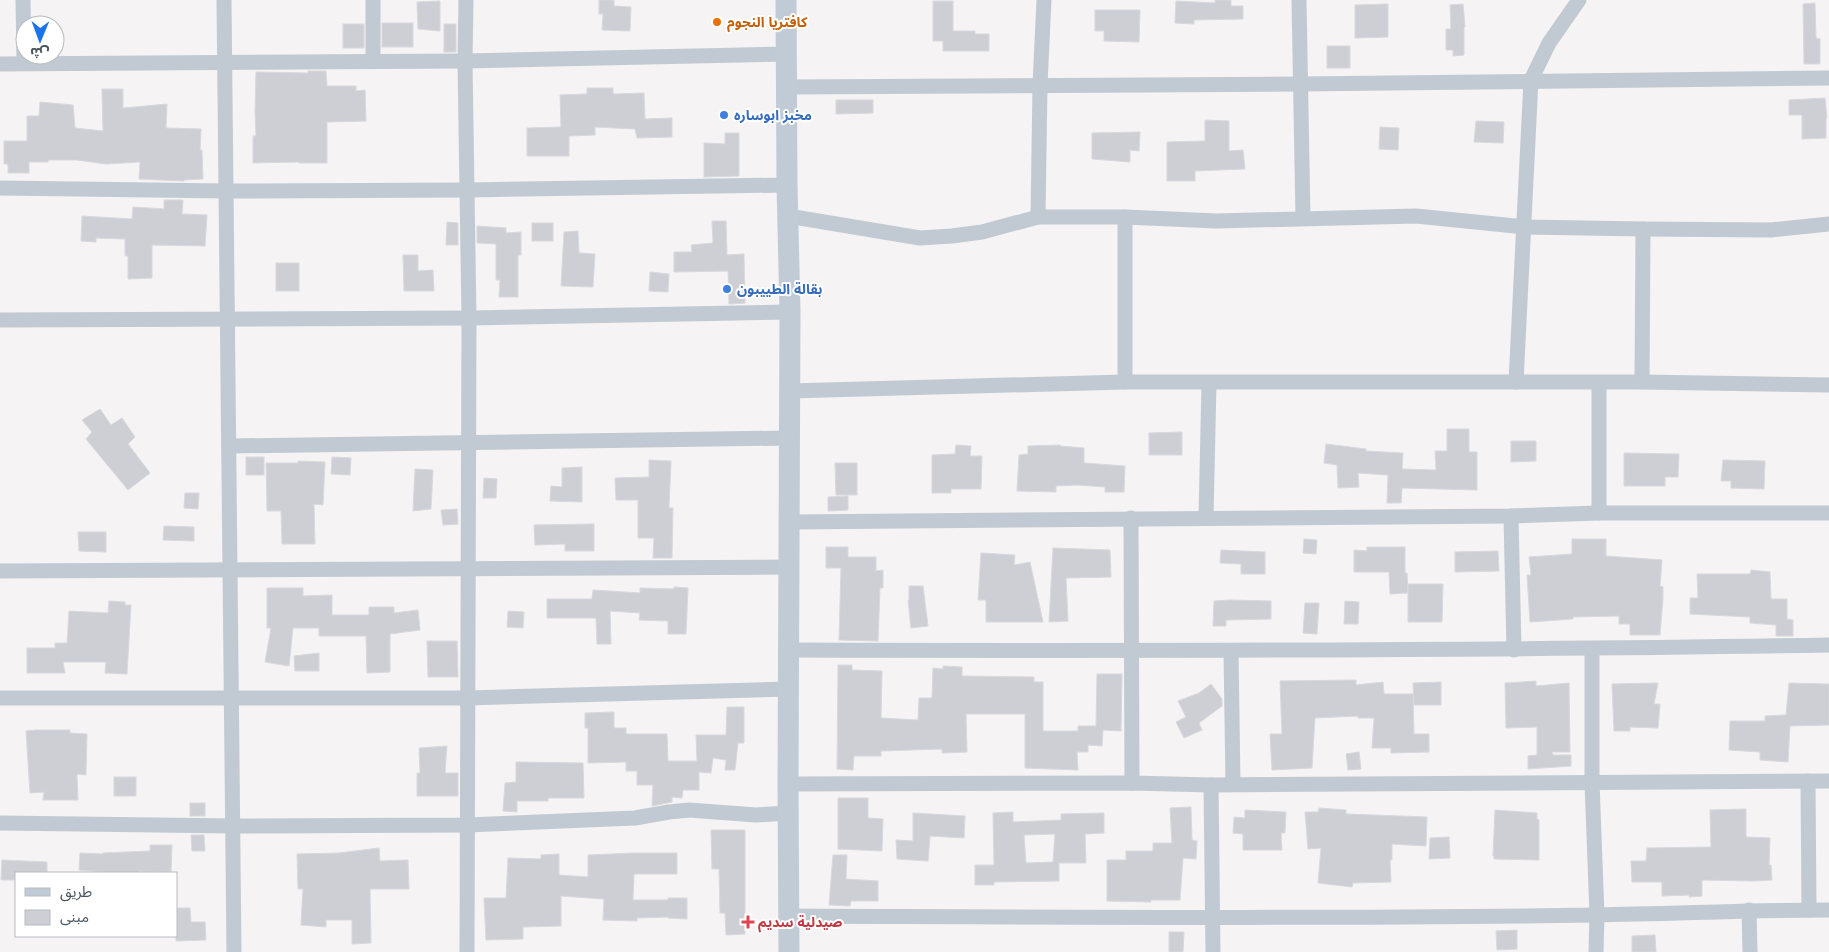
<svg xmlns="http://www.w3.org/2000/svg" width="1829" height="952" font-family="Helvetica,'Noto Sans Arabic',sans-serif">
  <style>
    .building { fill: #cdcfd5; stroke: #d7d9de; fill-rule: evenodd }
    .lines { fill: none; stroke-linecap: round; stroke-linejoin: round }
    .street { stroke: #c1cad2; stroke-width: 15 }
    .secondary { stroke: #c1cbd6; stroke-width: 21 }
    .food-dot { fill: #e8710a; stroke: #fff; stroke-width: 2 }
    .shop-dot { fill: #3f7fe0; stroke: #fff; stroke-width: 2 }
    .health-dot { fill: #e0444e; stroke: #fff; stroke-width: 2 }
    .labels { text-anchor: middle; stroke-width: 4; stroke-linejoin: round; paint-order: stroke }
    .food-label { font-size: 14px; font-weight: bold; fill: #c56008; stroke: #fff; text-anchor: start }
    .shop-label { font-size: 14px; font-weight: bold; fill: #366cbe; stroke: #fff; text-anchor: start }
    .health-label { font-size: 14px; font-weight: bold; fill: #be3a42; stroke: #fff; text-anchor: start }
  </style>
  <rect width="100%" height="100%" fill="#f5f3f3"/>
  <g class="building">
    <path d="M599 0H614V6L631 7 630 31 602 30 603 14H599Z"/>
    <path d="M1215 0H1231V6H1243V19L1194 20V24L1175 23 1176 1 1215 3Z"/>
    <path d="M440 1V31L418 29 417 2Z"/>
    <path d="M933 1H953V31H975V34H989V51H943V41H933Z"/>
    <path d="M1815 3 1816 38 1820 39V64H1804L1803 4Z"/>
    <path d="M1388 4V37L1355 38V5Z"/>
    <path d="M1463 4 1465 27H1464V55L1453 56V50H1446V29H1451L1450 5Z"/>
    <path d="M1095 10H1140L1139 42 1104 41V31H1095Z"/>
    <rect x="382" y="23" width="31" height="24"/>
    <rect x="343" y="24" width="21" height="24"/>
    <rect x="444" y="24" width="12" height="28"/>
    <rect x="1327" y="46" width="23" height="22"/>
    <path d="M308 71H326L327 86H356V91L365 90 366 121 327 122V163H299V162L253 163V136H256L255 111 256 72 308 73Z"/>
    <path d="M587 88H613V94L644 93 645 119 672 118V137L637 138 635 129 595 127V135L569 136V156H527V128L561 127 560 95 587 94Z"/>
    <path d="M102 89H123V108L167 104 166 128 201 129 200 150H202L203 179 184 180V181L139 179 140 162 106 164 77 160H48V162H29V173H8V164H4V141H27V116H39L40 102 73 105 75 128 103 131Z"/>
    <path d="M1825 98 1827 118H1826V138L1802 139V115H1789V100Z"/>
    <path d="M836 100H873V113L836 114Z"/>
    <path d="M1205 120 1229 121V151L1243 150 1245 169 1195 171V181H1167V142L1205 141Z"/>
    <path d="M1476 121 1504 122 1503 143 1474 142Z"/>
    <path d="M1380 127 1399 128 1398 150 1379 149Z"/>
    <path d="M1140 132 1139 151 1130 150V162L1092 159V133Z"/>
    <path d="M725 133H739V176L704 177V143L725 144Z"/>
    <path d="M164 200H183L182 214 207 215 205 246 152 245V278L128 279V256H125V239L96 238V242L81 241 82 216 132 219 133 207 164 209Z"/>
    <path d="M712 221H726L727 255 744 254 745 303 729 304 728 271 674 272V252H692L691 245 713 243Z"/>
    <path d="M447 222 458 223V245H446Z"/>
    <rect x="532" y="223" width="21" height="18"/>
    <path d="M477 226 506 228V233L521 232V255H518V297H499L500 280H496V244L477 243Z"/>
    <path d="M578 231 579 253 595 254 593 287 561 286 564 232Z"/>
    <path d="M403 255H418V271L433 270 434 291H404Z"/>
    <rect x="276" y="263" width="23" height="28"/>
    <path d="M650 272 669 274 668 292 649 291Z"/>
    <path d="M100 409 111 425 122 418 135 437 128 444 150 473 128 490 86 439 92 432 82 420Z"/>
    <path d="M1447 429H1469V452H1477V490L1402 488 1401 503H1387L1388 475 1358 473 1359 487 1338 488 1337 465 1324 463 1326 444 1366 449V451L1403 453 1402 469 1436 470 1435 451H1447Z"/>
    <path d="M1182 432V455H1149V433Z"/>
    <path d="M1511 441H1536V461L1511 462Z"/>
    <path d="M956 445 971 446 970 456H982L981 489H951V493H932V455L955 454Z"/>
    <path d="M1060 445V446L1084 448V463L1125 466 1124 492H1105V487L1077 485 1056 486V492L1017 491 1019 455 1028 454V446Z"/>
    <path d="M1624 453 1679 454 1678 477H1665V486H1624Z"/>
    <rect x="246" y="457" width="18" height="18"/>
    <path d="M332 457 351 458 350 475 331 474Z"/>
    <path d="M649 460 671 461 669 508H673L672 558H653L654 538H638V500H616L615 478 649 477Z"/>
    <path d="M1723 460 1765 461 1764 489 1731 488V481H1721Z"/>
    <path d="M298 461 325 462 323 505 314 504 315 544H282L281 511H267L266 463H298Z"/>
    <path d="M835 463H857V495H836Z"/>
    <path d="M582 467V502L550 501 551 486 562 487V468Z"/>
    <path d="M415 469 433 470 431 509 413 511Z"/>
    <path d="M484 478 497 479 496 498H483Z"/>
    <path d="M185 493H199L198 509 184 508Z"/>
    <path d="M848 496V510L828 511V497Z"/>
    <path d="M457 509 458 524 443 525 441 510Z"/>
    <path d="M594 524V551H565V544L535 545 534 525Z"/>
    <path d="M164 526 194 527V541L163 540Z"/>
    <path d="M78 532H106V552L79 551Z"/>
    <path d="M1304 539 1317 540 1316 554 1303 553Z"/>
    <path d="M1572 539H1606V556L1662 560 1660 586 1663 587V598L1660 635H1630V624H1619V616L1573 617V619L1530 622 1527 575H1531L1529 557 1572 554Z"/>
    <path d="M826 547H848V557H876V571L883 570V588H880L878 641 839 640 841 568H826Z"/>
    <path d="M1367 547H1405V573H1407L1408 593 1390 594 1389 572H1354V550L1367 551Z"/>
    <path d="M1053 548 1110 550 1111 577 1066 578 1068 621 1049 622Z"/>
    <path d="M1221 550 1265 552V574H1241V564L1220 563Z"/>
    <path d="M1498 551 1499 571 1455 572V552Z"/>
    <path d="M981 553 1015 555 1014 565 1030 562 1043 622H986V600H978Z"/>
    <path d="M1751 570 1770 572 1771 599H1787V619L1793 620V636H1776V625L1750 623V617L1690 614V598H1698L1697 574H1750Z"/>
    <path d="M1408 584H1443L1442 622H1408Z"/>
    <path d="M909 586H923L928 626 911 628 908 600H909Z"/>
    <path d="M674 587 688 588 686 634H668V621L639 620 640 613 610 611 611 644H597L596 618H547V599H592L593 590 640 593V588L674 589Z"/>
    <path d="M267 588H303V596L332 595V615H369V607H394V613L418 610 420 630 390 634V672L367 673 366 636H319V628H293L289 666 265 662 271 628H267Z"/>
    <path d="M1230 600 1271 601V619L1226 620V626H1213L1214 601Z"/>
    <path d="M109 601 125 602V605H131L127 674 105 673 106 662H63L65 673H27V648H55V643H67L69 611 108 613Z"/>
    <path d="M1345 601 1359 602 1358 624H1344Z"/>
    <path d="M1305 603H1319L1317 634 1303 633Z"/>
    <path d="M508 611 524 612 523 628 507 627Z"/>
    <path d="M427 641H457L458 677H428Z"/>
    <path d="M319 653V671H295L294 656Z"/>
    <path d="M838 665H852V670L882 671 881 718 918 720 919 698H932L933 668 943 669V666L962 667V676L1034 677V682H1043V731H1078V726H1096L1097 674H1122L1121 731 1103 730 1102 746 1088 745V752H1077L1078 770 1025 768V714H966L967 752 942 753V749L881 751V756H854L853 770 837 769Z"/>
    <path d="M1356 680V685L1383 682 1384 694H1413L1414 734H1429V752L1391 753V748H1372L1374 718H1358V716L1315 718 1312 768 1272 770 1270 734H1282L1280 681Z"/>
    <path d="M1536 681V686L1569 683 1570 752H1552L1553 755H1571V766L1528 769V756L1537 755V727L1506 728 1505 683Z"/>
    <path d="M1441 682V705H1414L1413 683Z"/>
    <path d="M1658 683 1654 704H1660L1658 728 1630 727V731H1614L1612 684Z"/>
    <path d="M1789 683 1829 684V725L1790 726 1788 762 1760 760V752L1729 750 1730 721H1765V716L1786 715Z"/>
    <path d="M1211 684 1222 699V706L1199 723 1202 730 1184 738 1176 722 1186 717 1178 701 1199 693Z"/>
    <path d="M727 707H744V743H738L735 770H725L726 760 713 758 711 773 699 772V790H683L682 798 672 797V802L652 806 653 785H637V771H626V762L588 763V728H585V713L614 712V728H626V734H667L668 761H697L696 735H726Z"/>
    <path d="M36 730H70V733L87 734 86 775 77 774 78 800H43L44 792 30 793 26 731Z"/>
    <path d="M447 746 445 773H458V796H417V773H420L419 748Z"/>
    <path d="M1359 752 1361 769 1348 770 1346 754Z"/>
    <path d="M516 762 583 763 584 798H548V801H517V812L503 811 505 783 516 782Z"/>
    <rect x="114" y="777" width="22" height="19"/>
    <path d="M838 798H868V818L883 819 882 851 838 849Z"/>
    <rect x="190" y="803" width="15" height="13"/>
    <path d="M1191 807 1192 840 1197 841 1196 859 1183 858 1180 900H1151V902L1107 901V860H1126V851H1153V843H1172L1170 808Z"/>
    <path d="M1319 808 1346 810V814L1427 817 1426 846 1392 844V860H1390L1391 882 1353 883 1352 887 1318 883 1321 848 1308 849 1305 812H1318Z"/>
    <path d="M1746 809V837L1770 838 1769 865H1771L1772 880 1752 881 1702 880V896L1689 897V895L1662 896V882H1632L1631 861H1646L1647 848 1711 847 1710 810Z"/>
    <path d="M1245 810 1286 812 1285 833H1281L1282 850H1243V834L1233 833 1234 817 1245 818Z"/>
    <path d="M1495 810 1537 813V819L1539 820V860L1494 859V856H1493Z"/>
    <path d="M1013 812V822L1061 820V814L1104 813V833L1085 834 1086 863H1059V881L994 882V885H975V865H994L993 813ZM1055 834 1053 862 1026 863 1024 835Z"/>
    <path d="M913 813 965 816 964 838 930 836 928 861 897 859 896 840 913 841Z"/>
    <path d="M711 830H745V934L726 935 725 913H720L719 869H712Z"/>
    <path d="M191 835H204L205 851H192Z"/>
    <path d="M1449 837 1450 858 1429 859 1430 838Z"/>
    <path d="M150 845H172L171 872 139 871V873H103V872L79 870 80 853 103 854V853L150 851Z"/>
    <path d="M379 848 380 861 408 860 409 889H370L371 943 352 944V920H326V927L301 925 303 889H298L297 854 339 853Z"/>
    <path d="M633 853H677V874H634L633 900H668V898H687V919L668 918V917L637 918V921L603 920 604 899 561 896V926L523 927V939L486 940 484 898H506L508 858 541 859V855L559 854V875L588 877V855Z"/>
    <path d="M833 855H847L846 879 878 881V901H851L850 906 829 905Z"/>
    <path d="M2 860 47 862V873H16V880H1Z"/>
    <path d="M176 908H190L191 922H205L206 940 176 941Z"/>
    <path d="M1517 930V949L1497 950 1496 931Z"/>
    <path d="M1169 932H1184L1183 952H1169Z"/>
    <path d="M1655 935 1656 952H1632V936Z"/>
  </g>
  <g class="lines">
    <g class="street">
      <path d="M23 0 24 63"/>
      <path d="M224 0 234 952"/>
      <path d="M373 0V61"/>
      <path d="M466 0 465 61 469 318 467 952"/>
      <path d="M1299 0 1303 218"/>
      <path d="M0 64 465 61 787 54"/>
      <path d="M787 87 1300 84 1829 78"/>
      <path d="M0 188 227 191 468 190 787 185"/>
      <path d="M788 216 920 238 952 236 982 232 1038 217H1125L1216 221 1416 216 1525 227 1643 229 1771 230 1829 224"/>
      <path d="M1038 217 1040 85 1044 0"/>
      <path d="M0 320 469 318 790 312"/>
      <path d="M1125 382V217"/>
      <path d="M1516 382 1531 80 1549 43 1579 0"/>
      <path d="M1642 382 1643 229"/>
      <path d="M789 391 1125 382H1642L1829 385"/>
      <path d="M229 446 790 438"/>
      <path d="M1599 513V383"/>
      <path d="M1511 516 1514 650"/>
      <path d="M1131 518 1132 783"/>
      <path d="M1206 518 1209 383"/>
      <path d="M789 522 1511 516 1599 513H1829"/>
      <path d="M0 571 789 567"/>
      <path d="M1592 649V782L1597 915 1596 952"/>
      <path d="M789 650C1136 651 1482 651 1829 645"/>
      <path d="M1231 651 1233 784"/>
      <path d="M0 698H467L789 689"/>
      <path d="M1808 781 1809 910"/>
      <path d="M788 784 1132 783 1211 785 1829 781"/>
      <path d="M1211 785 1213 952"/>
      <path d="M0 823 234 826 467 825 635 818 669 812 689 810 756 815 788 813"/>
      <path d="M1749 910 1750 952"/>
      <path d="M789 916C1057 917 1325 919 1594 915 1672 914 1751 910 1829 910"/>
    </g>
    <path class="secondary" d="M786 0 787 185 790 312 788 784 789 952"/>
  </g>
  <circle class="food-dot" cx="717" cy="22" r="5"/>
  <g class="shop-dot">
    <circle cx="724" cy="115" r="5"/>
    <circle cx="727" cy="289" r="5"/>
  </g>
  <path class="health-dot" d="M745.5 914.5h5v5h5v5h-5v5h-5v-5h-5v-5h5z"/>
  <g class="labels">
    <g class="food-label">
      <text x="727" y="27">كافتريا النجوم</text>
    </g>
    <g class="shop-label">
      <text x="734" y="120">مخبز ابوساره</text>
      <text x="737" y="294">بقالة الطييبون</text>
    </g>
    <g class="health-label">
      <text x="758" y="927">صيدلية سديم</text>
    </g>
  </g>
  <rect x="15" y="872" width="162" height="65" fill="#ffffff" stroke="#b7bbc0"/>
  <rect x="25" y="888" width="25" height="8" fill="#c1cbd6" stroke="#b7bbc0"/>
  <text x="60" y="897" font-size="15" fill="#4a5661">طريق</text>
  <rect x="25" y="910" width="25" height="15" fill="#cdcfd5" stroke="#b7bbc0"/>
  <text x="60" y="922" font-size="15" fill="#4a5661">مبنى</text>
  <g transform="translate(40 40) rotate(181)"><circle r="24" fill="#ffffff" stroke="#b7bbc0"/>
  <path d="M0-4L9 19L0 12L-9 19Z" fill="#1a73e8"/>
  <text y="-8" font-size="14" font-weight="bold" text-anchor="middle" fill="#4a5661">ش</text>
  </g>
</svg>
